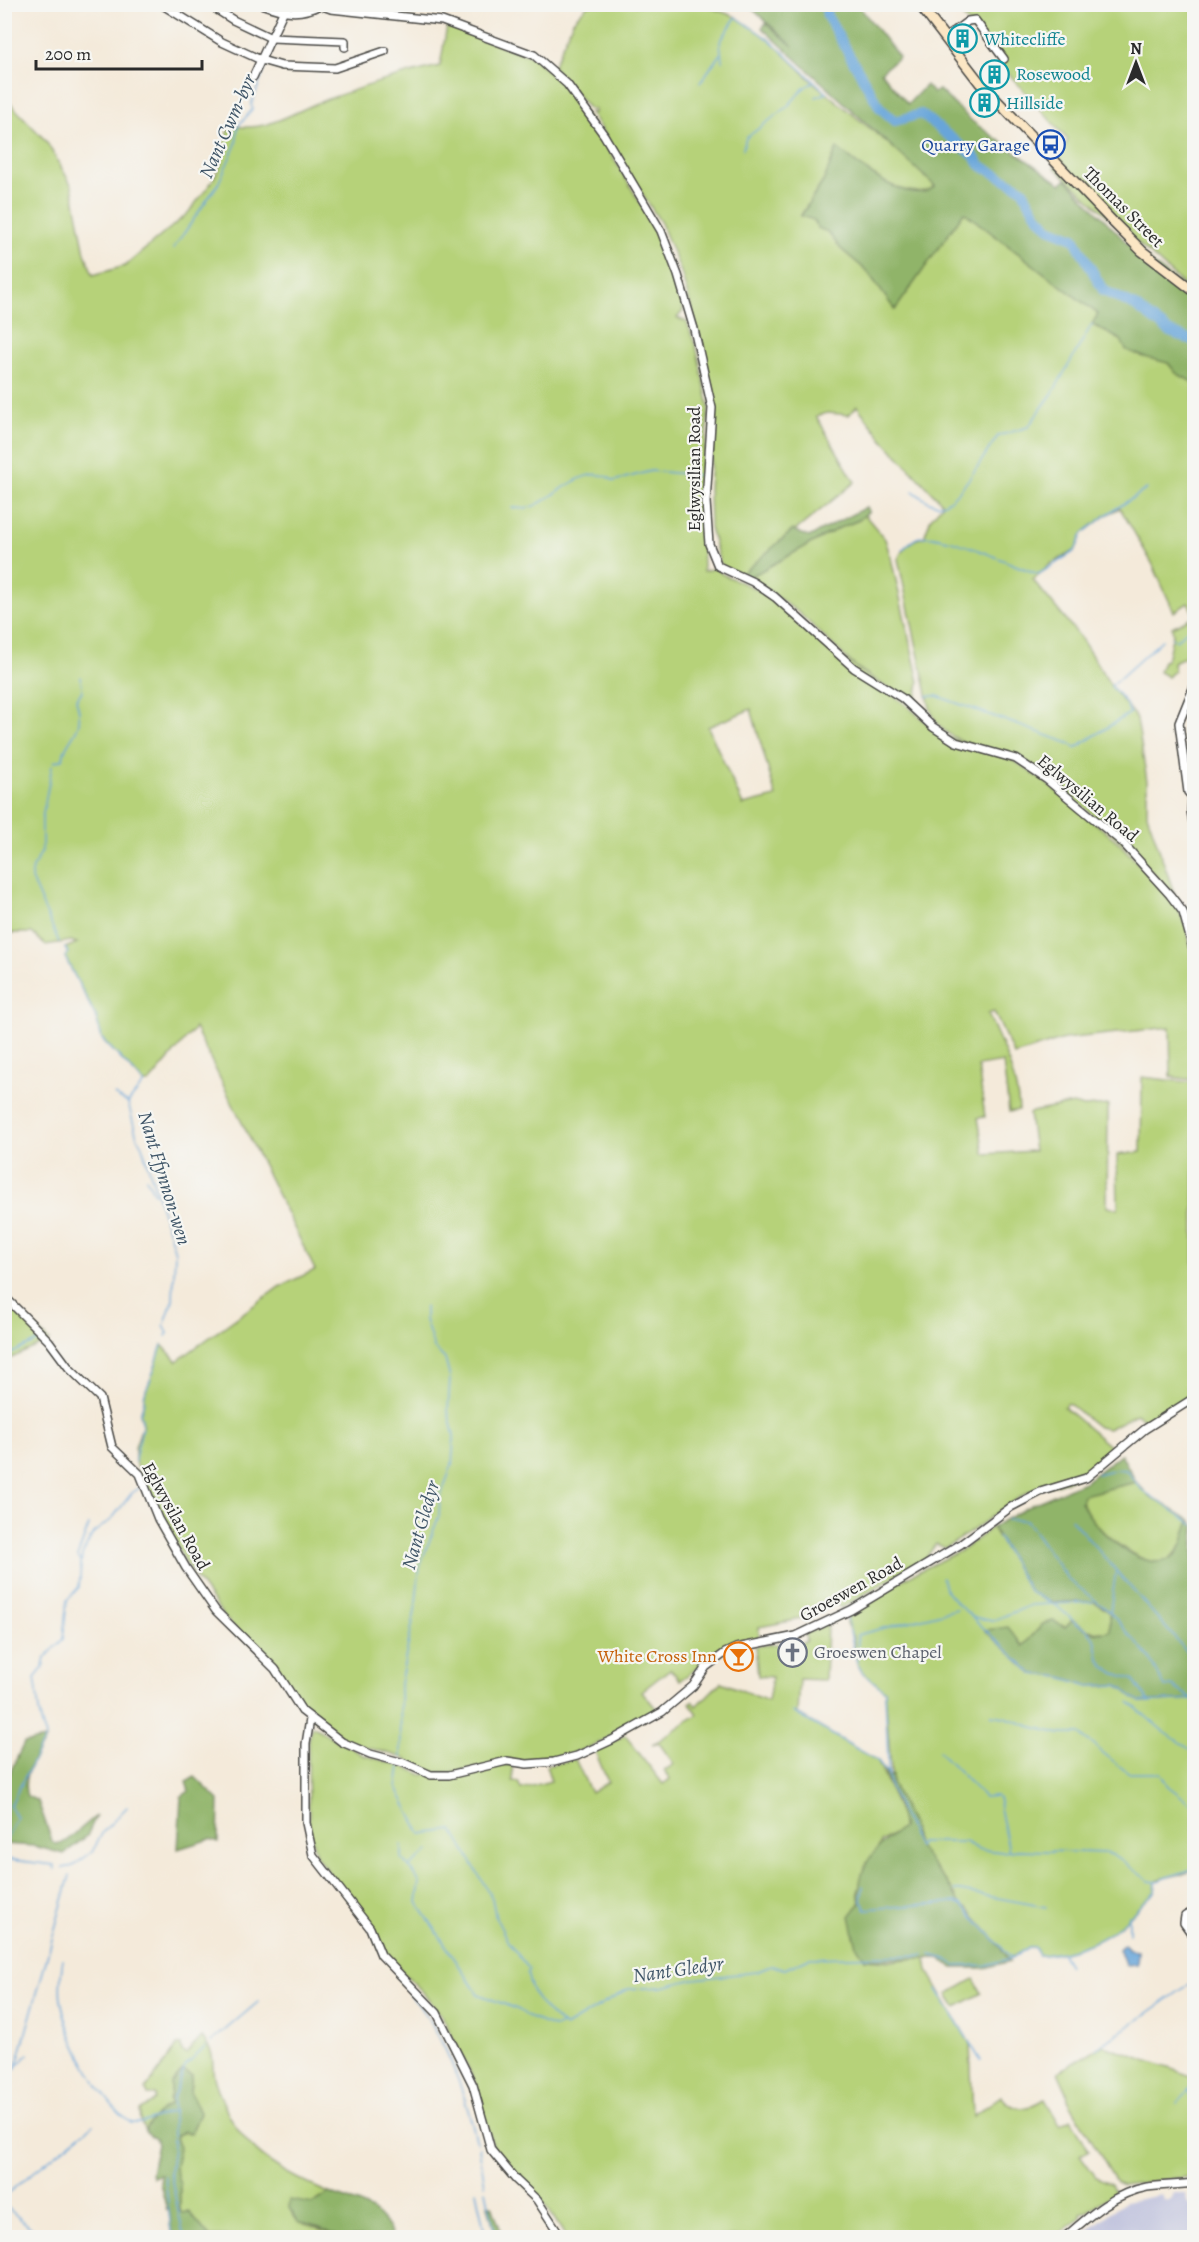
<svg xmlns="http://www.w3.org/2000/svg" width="1199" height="2242" font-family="Alegreya,serif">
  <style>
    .industrial { fill: #c0c2dd }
    .green { fill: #b6d279; stroke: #707e52; stroke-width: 1.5; fill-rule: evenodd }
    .forest { fill: #90b469; stroke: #5e704a; stroke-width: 1.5 }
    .water { fill: #67a5d9; stroke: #496882; stroke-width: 1.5 }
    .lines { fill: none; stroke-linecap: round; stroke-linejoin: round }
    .stream { stroke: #67a5d9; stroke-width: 1.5 }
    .river { stroke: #67a5d9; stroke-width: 10 }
    .street-casing { stroke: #494845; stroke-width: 10 }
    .secondary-casing { stroke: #494845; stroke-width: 12 }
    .street { stroke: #fff; stroke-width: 7 }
    .secondary { stroke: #fbe6c4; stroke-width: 9 }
    .labels { text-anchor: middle; stroke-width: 4.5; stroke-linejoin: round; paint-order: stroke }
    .culture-label { font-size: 18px; fill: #0d838f; stroke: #f6f6f2; text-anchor: start }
    .transit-label { font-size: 18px; fill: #164399; stroke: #f6f6f2; text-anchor: end }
    .street-label { font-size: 18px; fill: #2b2b2b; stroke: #f6f6f2 }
    .worship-label { font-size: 18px; fill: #5b616d; stroke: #f6f6f2; text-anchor: start }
    .food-label { font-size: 18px; fill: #c56008; stroke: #f6f6f2; text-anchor: end }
    .water-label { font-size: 20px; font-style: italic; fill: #405668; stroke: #f6f6f2 }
  </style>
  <rect width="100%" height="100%" fill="#f6f6f2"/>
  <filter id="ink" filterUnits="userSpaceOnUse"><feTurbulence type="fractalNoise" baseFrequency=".0167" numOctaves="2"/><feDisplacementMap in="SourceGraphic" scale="12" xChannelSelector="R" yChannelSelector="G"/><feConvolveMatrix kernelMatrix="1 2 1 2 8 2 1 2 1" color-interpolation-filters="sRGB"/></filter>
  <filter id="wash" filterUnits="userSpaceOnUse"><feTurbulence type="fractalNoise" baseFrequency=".008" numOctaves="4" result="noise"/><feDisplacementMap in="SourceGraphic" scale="24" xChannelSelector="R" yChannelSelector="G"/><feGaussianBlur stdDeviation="1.35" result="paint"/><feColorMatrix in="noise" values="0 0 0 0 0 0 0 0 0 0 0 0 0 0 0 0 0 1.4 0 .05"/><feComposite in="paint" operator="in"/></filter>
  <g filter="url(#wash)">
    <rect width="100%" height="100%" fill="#f4eada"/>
    <path class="industrial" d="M1174 2193H1186L1189 2205H1194V2237H1079L1125 2202 1161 2195 1164 2200 1170 2201Z"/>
    <g class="green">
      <path d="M588 5H704L736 17 770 40 813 82 911 162 935 186C908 207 860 166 837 149L824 180 801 215 814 220 818 228 828 232 841 249 867 271 895 310 964 212 1098 314 1092 325 1121 340 1135 353 1168 363 1176 373 1194 383V614L1188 603 1174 612 1152 563 1120 508 1106 515 1083 533 1075 551 1050 564 1033 580 1080 637 1111 686 1137 719 1147 781V814L1175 896C1142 862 1109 828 1073 798 1058 785 1043 770 1025 761 992 744 943 750 930 708L898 559C903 548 911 539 924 537L931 518 943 504 883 440 857 406 849 415 828 413 816 416 855 482 742 574 727 569 720 563 710 528 709 489 714 414 695 321 681 272 661 223 590 112 594 113 595 110 588 108 553 67 573 21Z"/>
      <path d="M954 5H1194V294L1054 167 1068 140 1000 64Z"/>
      <path d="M447 26 533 57 569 90 610 152 658 233 682 300 683 311 677 318 687 322 697 350 709 407 701 493 703 571 716 568 722 574 761 591 781 604 824 644 905 704 941 735 1013 760 1045 782 1118 842 1176 904 1187 928 1194 969V1080L1171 1077 1170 1027 1064 1039 1014 1055 994 1012 988 1014C1002 1046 1017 1075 1019 1110L1009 1112 1003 1062 978 1066 985 1117 978 1118 984 1154 1034 1151 1029 1114 1032 1112 1073 1104 1084 1107 1108 1105 1107 1207 1118 1209 1117 1155 1141 1152 1142 1077 1194 1083V1395L1149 1422 1136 1414 1108 1429 1098 1427 1068 1403 1064 1407 1114 1450C1096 1465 1081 1477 1059 1484 1050 1487 1040 1487 1031 1491 1000 1507 975 1532 945 1548L936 1544 925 1559 841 1608 830 1599 800 1619 759 1627V1640L733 1644 680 1680 670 1669 642 1691 658 1711 593 1746 568 1755 449 1772H428L401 1757 344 1741 312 1717 270 1661 225 1618 186 1564 135 1462V1447L143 1424 140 1413C145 1405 143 1397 146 1390 153 1376 157 1360 162 1345L177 1361 279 1287 315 1270 195 1028 149 1083H144L102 1039 96 1017 65 957 68 953 65 948 77 943 71 941 45 945 32 933H5V98L46 141 72 186 85 253 93 275 125 266 188 213 211 183 221 164 229 125C266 134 292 112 325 100 363 87 401 74 440 66ZM751 709 776 797 743 805 708 727Z"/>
      <path d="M864 514 885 539 891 558 919 682 915 706 855 666 799 613 750 577 839 528 859 520Z"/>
      <path d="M1194 616V653L1173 662 1174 671 1168 677 1159 672 1163 661 1167 660 1173 634 1172 627Z"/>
      <path d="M4 1296 49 1341 5 1361H4Z"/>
      <path d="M1136 1482 1148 1495 1191 1521C1185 1527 1188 1533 1185 1540 1180 1551 1172 1557 1163 1563 1132 1562 1094 1529 1081 1501L1083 1495Z"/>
      <path d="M992 1527 1030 1592 1049 1602H1095L1110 1612 1111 1631 1108 1633 1089 1630 1072 1620 1065 1627 1053 1621 1043 1624 1023 1646 1017 1641 1014 1635 986 1630 1033 1674 1061 1677 1098 1686 1117 1685 1140 1702 1194 1699V1868L1186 1873 1159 1879 1156 1882 1155 1892C1141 1904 1129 1919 1114 1930 1097 1944 1061 1955 1039 1955L1034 1947H1029L1009 1959 969 1910 958 1903 952 1889 918 1847 911 1823 892 1783 885 1691 862 1672 857 1663 853 1638 846 1623 849 1613 911 1575 964 1549Z"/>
      <path d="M827 1624 825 1680 799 1679 797 1714 878 1761 902 1820V1828L881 1842 858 1891 860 1903 853 1921 854 1936 865 1959 890 1961 926 1957 928 1971 970 2044 973 2116 1001 2096C1015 2114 1028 2109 1045 2099L1060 2125 1071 2119 1089 2150 1080 2155 1096 2177 1111 2184 1115 2192 1088 2211 1081 2213V2217L1055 2237H566L547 2207 515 2176 492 2145 477 2086 442 2016 423 1992 381 1951 375 1935 316 1856 309 1826 308 1739 312 1726 363 1755 405 1767 423 1775 512 1764 513 1781 518 1782 521 1789 551 1781 546 1766 575 1759 591 1793 608 1782 595 1751 625 1735 663 1784 670 1779 664 1771 674 1764 659 1743 652 1745 698 1714 690 1703 693 1701 697 1706 721 1682 768 1701 772 1677 758 1676 755 1646 779 1644V1648L788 1649V1656H798L799 1644 806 1641 805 1634Z"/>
      <path d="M974 1979 982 1993 956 2007 948 1994Z"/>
      <path d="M202 2037C220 2060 208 2062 216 2084 237 2147 271 2169 329 2193L294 2216C305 2229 325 2228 339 2237H210L188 2211 184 2213 180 2212V2185L175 2167 178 2143 176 2137 184 2131 188 2133 194 2127 200 2113 190 2091 192 2075 180 2073 169 2099 170 2105 147 2126 145 2131 141 2123 140 2111 155 2100 156 2095H148L146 2089 177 2046 181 2045 182 2052 186 2054Z"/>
      <path d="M1103 2045 1194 2077V2176L1123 2185 1116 2182 1068 2100 1067 2092 1058 2072Z"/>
    </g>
    <g class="forest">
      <path d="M748 5H858L899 57 881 72 908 104 926 85 933 93 939 90 973 122 1061 184 1066 179 1127 243 1194 296V383L1176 373 1168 363 1144 357 1126 350 1121 340 1092 324 1098 314 964 212 895 310 867 271 841 249 828 232 818 228 814 220 801 216 824 180 837 148C858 165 910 209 935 186L762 28 766 23 793 46Z"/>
      <path d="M866 507 869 511 859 520 839 528 750 577 742 574 793 530 809 537Z"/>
      <path d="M1121 1454 1136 1482 1083 1495 1081 1502C1093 1528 1147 1582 1176 1554 1186 1544 1183 1530 1191 1521L1194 1525V1625L1190 1628 1194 1635V1699L1140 1702 1117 1685 1089 1686 1061 1677 1033 1674 985 1630 1008 1627 1023 1646 1043 1624 1053 1621 1065 1627 1072 1620C1083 1629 1097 1636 1110 1631V1613L1095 1602H1049L1030 1592 992 1527 1033 1504 1086 1481Z"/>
      <path d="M45 1739C36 1758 20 1775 27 1796L38 1801 52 1841 56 1844 66 1841 96 1816 87 1836 64 1854 34 1846 5 1844V1783L24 1743Z"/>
      <path d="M884 1769 889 1776 892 1775V1783L911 1823 918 1847 952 1889 959 1903 968 1910 996 1941 1010 1961 985 1968H954L939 1958 865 1959 857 1947 850 1916 860 1903C855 1867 875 1847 902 1828 902 1809 888 1789 884 1769Z"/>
      <path d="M195 1777 219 1800 218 1842 210 1839 178 1849 181 1797 189 1791 186 1782Z"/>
      <path d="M183 2070 192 2075 190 2091 200 2113 191 2133 184 2131 176 2136 179 2148 175 2167 180 2185V2212L184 2213 188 2211 210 2237H175L171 2231 169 2210H167L160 2184 161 2174 153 2177 151 2173 157 2144 155 2139 145 2131C148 2122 162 2108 170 2105L171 2084Z"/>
      <path d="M329 2193C358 2204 380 2206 393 2237H339L320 2228 298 2222 289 2208 290 2200 313 2204Z"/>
      <path d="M488 2205H492L503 2237H496Z"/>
    </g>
    <path class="water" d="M1124 1944 1129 1950 1138 1951 1137 1964 1125 1965 1119 1949Z"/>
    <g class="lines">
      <g class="stream">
        <path d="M269 59 275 41"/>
        <path d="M722 61 720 42 736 17 770 40 827 93 816 97"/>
        <path d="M700 83 720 54"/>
        <path d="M743 149 746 138 786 108 804 88 813 82"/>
        <path d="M173 249 218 184 236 144 238 126 253 109 251 105 267 63"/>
        <path d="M913 491C920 496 933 507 942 504 961 498 986 452 998 436L1028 427 1052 394 1092 324"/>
        <path d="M512 508C517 508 523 509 527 508 553 503 585 458 614 481L651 471 698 475"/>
        <path d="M902 550C906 546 911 541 917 538 939 528 1014 567 1039 574L1075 551 1083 533 1106 515 1147 489"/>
        <path d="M1172 638 1176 640 1194 624"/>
        <path d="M1185 653 1194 645"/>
        <path d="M927 696H937L1071 744 1075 748 1130 713 1125 702 1111 686 1162 640"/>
        <path d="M54 762 63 759C65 735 88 733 76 700L82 691 81 677"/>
        <path d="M52 766 42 819V851L33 867 31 879 59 942"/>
        <path d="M65 948 68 953 65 957 96 1017 102 1039 144 1083 128 1103 137 1137 142 1146 175 1252 173 1300 164 1326 168 1333 166 1336"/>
        <path d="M114 1095 128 1103"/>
        <path d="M146 1178 154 1193"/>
        <path d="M4 1357 42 1339"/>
        <path d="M135 1462C135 1446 147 1427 140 1413 145 1405 143 1397 146 1390 153 1376 157 1360 162 1345"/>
        <path d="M1097 1474 1116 1469 1126 1470 1142 1490 1194 1525"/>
        <path d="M1071 1519 1194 1660"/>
        <path d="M1007 1520H1026L1067 1578 1110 1612 1149 1657 1165 1687 1172 1686 1191 1698"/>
        <path d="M998 1537 1030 1592 1057 1606 1076 1623 1087 1629 1095 1639 1099 1658 1104 1666 1111 1672 1133 1679 1149 1702"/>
        <path d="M81 1562 77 1557 89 1525"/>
        <path d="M942 1577 945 1589 957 1603 1033 1674 1061 1677 1089 1686 1117 1685 1140 1702 1194 1699"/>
        <path d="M1110 1612 1116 1571"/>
        <path d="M973 1617 992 1621 1031 1605 1093 1602"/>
        <path d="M847 1618 857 1663 862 1672 885 1691 889 1785 918 1847 921 1842H965L978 1849 1002 1852 1018 1850 1107 1853 1115 1856 1149 1881 1156 1882"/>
        <path d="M858 1646 857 1635 957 1609"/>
        <path d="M1129 1702 1163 1731 1194 1752"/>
        <path d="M793 1712 878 1761 888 1775"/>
        <path d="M991 1715 1005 1717 1029 1726 1061 1734H1080L1128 1773H1160L1168 1786 1194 1806"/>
        <path d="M939 1751 984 1797 996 1796 998 1798 1009 1851"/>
        <path d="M401 1757 400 1684 415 1611 420 1565 439 1516 440 1498 452 1465 454 1436 448 1411 450 1378 445 1359 434 1348 425 1320V1307"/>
        <path d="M400 1766 397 1788 421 1834 453 1830 492 1898 496 1918 508 1942 529 1969 527 1973C534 2003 542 2007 565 2027L628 1989 662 1987 694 1979 756 1972 771 1966 785 1969 809 1958 924 1955"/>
        <path d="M5 1842 17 1818 10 1806 46 1736C37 1717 39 1699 35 1678L43 1668 45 1658 63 1639 67 1600 79 1587 82 1555 93 1533 111 1520 132 1493 141 1487"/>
        <path d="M402 1845V1859L408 1866"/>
        <path d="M429 1851 409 1867 420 1883 417 1902 478 1994 519 2010 530 2018 554 2027 562 2025"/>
        <path d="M4 1859 54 1865 55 1869"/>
        <path d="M63 1868 73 1866 92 1852 103 1832 127 1807"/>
        <path d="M863 1886 861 1901 866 1909 955 1902 962 1905 1011 1957"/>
        <path d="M955 1890 1046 1907"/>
        <path d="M1129 1915V1934"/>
        <path d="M1062 1954 1069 1966"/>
        <path d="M931 1955 946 1959 956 1966 987 1965 1012 1958 1029 1947H1034L1039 1955C1061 1955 1097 1944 1114 1930 1129 1919 1141 1904 1155 1892L1156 1882C1167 1875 1183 1874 1194 1868"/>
        <path d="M63 1959C61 1972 59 1986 61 2000 68 2039 100 2100 131 2123H141L174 2111"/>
        <path d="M937 1989 981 2061"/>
        <path d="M409 1993C445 2034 464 2090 477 2143"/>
        <path d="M211 2042 258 2002"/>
        <path d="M1096 2049 1194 1981"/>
        <path d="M16 2068 70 1875"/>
        <path d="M4 2090 8 2074 29 2054"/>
        <path d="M1189 2091 1194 2110"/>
        <path d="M1178 2103 1194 2083"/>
        <path d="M479 2148 485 2185"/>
        <path d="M165 2176 171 2231 175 2238"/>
        <path d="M476 2191 486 2238"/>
        <path d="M486 2191 496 2238"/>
        <path d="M4 2196 93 2125"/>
        <path d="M4 2205 43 2238"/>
        <path d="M184 2238 170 2172 173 2148V2098L185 2067 206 2046"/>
      </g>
      <path class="river" d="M825 4 827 16 880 108 895 121 921 114 974 156 980 165 1022 189 1036 214 1049 228 1074 238 1103 290 1135 306 1170 332 1194 341"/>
    </g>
  </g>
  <g filter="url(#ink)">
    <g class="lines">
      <defs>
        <g id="street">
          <path d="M161 4 222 42 261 60 282 66 335 68 385 51"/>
          <path d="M208 4 233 20 271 38 345 41V47"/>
          <path d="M261 4C283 12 299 16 320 5"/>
          <path d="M320 5 331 9 442 21 534 55 567 84 604 135 661 231 678 275 694 329 712 408 706 502 709 544 718 566 753 582 775 597 854 668 902 698 933 727 956 742 1016 759 1046 779 1123 843 1170 895 1183 912 1194 952"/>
          <path d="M945 38 968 21 975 20 1004 59"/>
          <path d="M253 77 283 12"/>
          <path d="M1194 686 1179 723 1188 792 1194 799"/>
          <path d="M1192 799 1191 811 1194 829"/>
          <path d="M4 1296 49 1341 69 1368 100 1398 112 1447 140 1474 158 1519 186 1568 216 1611 275 1669 302 1711 342 1742 370 1754 404 1763 431 1775H449L507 1761 527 1764 554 1762 577 1756 612 1740 662 1712 693 1686 706 1667 725 1653 736 1648 796 1636 851 1610 961 1544 1011 1507 1040 1492 1086 1478 1145 1429 1194 1398"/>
          <path d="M310 1719 306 1744V1823L313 1855 370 1928 381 1955 437 2013 473 2085 491 2150 516 2180 537 2200 562 2238"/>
          <path d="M1194 1911 1185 1916 1184 1923 1194 1937"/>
          <path d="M1064 2238C1089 2216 1114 2193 1147 2187 1163 2185 1179 2185 1194 2183"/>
        </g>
        <path id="secondary" d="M919 4 980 83 1113 222 1142 251 1194 291"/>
      </defs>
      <use href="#street" class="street-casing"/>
      <use href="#secondary" class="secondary-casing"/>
      <use href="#street" class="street"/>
      <use href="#secondary" class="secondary"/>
    </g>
  </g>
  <defs>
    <symbol id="building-ring" viewBox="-11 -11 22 22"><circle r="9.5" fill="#f6f6f2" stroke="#0f9aa8" stroke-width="1.5"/><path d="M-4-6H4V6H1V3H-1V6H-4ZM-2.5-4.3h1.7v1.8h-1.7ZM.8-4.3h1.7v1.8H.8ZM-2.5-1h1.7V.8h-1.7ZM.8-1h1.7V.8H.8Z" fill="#0f9aa8"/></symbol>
    <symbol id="bus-ring" viewBox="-11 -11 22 22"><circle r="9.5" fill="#f6f6f2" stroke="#1a4fb4" stroke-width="1.5"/><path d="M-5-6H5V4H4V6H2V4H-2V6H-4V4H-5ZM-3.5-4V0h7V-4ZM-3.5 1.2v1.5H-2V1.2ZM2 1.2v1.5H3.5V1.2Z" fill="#1a4fb4"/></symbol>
    <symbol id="church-ring" viewBox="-11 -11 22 22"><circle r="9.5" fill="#f6f6f2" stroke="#6b7280" stroke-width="1.5"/><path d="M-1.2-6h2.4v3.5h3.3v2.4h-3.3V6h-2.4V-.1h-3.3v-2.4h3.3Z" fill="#6b7280"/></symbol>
    <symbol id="bar-ring" viewBox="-11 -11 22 22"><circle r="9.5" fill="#f6f6f2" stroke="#e8710a" stroke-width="1.5"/><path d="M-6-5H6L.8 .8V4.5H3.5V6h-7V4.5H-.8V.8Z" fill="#e8710a"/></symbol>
  </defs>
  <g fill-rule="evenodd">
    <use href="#building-ring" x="946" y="22" width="33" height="33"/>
    <use href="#building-ring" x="978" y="58" width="33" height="33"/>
    <use href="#building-ring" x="968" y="86" width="33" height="33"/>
    <use href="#bus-ring" x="1034" y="128" width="33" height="33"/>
    <use href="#church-ring" x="776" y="1636" width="33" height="33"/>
    <use href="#bar-ring" x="722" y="1640" width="33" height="33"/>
  </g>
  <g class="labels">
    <g class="culture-label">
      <text x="984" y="45">Whitecliffe</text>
      <text x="1016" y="80">Rosewood</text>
      <text x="1006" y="109">Hillside</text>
    </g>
    <g class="transit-label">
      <text x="1030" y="151">Quarry Garage</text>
    </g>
    <g class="street-label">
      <text transform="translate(1124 207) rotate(45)" y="6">Thomas Street</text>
      <text transform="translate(694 469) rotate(-90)" y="6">Eglwysilian Road</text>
      <text transform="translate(1088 798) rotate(40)" y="6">Eglwysilian Road</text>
      <text transform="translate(176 1516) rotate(61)" y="6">Eglwysilan Road</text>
      <text transform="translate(851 1589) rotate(-29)" y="6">Groeswen Road</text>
    </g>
    <g class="worship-label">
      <text x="814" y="1658">Groeswen Chapel</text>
    </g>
    <g class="food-label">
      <text x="717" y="1662">White Cross Inn</text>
    </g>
    <g class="water-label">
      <text transform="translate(227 126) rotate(-66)" y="7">Nant Cwm-byr</text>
      <text transform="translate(165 1178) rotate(73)" y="7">Nant Ffynnon-wen</text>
      <text transform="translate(420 1525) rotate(-74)" y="7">Nant Gledyr</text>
      <text transform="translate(678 1969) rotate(-8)" y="7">Nant Gledyr</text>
    </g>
  </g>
  <rect width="1199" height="2242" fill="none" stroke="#f6f6f2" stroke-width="24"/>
  <g transform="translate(1136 63)" stroke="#f6f6f2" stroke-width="4.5" paint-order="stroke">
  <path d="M0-4.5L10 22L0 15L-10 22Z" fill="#2b2b2b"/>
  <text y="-9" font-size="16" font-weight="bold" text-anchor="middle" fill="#2b2b2b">N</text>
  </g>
  <path d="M36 60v9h166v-9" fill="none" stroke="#2b2b2b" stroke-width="3"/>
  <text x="45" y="60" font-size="18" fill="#2b2b2b" stroke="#f6f6f2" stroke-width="4.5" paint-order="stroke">200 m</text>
</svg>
